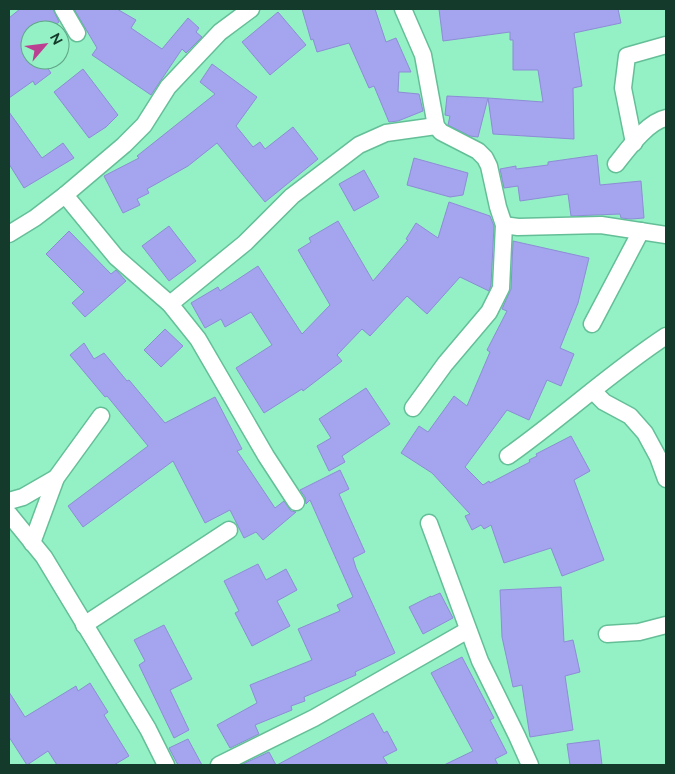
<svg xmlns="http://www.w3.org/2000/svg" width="675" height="774" font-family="Raleway,sans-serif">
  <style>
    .building { fill: #a4a4ef; stroke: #8d8dd6 }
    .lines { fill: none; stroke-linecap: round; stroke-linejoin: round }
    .street-casing { stroke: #64bf97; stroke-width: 19 }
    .street { stroke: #fff; stroke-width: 16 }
  </style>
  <rect width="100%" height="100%" fill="#94f0c5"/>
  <g class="building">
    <path d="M20 9H53L59 22 52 27 54 30H30V60H42L51 73 35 85 33 81 9 98V18Z"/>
    <path d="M74 9H117L136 20 131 28 162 49 188 18 199 28 196 32 202 37 186 53 182 49 151 95 92 55 97 48Z"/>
    <path d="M302 9H375L386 42 396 38 411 72H399L398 92 419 94 423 111 398 121 389 122 374 86 369 88 349 43 317 52 313 39 311 40Z"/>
    <path d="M439 9H618L621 23 574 33 582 86 573 88 574 139 493 134 488 98 543 102 538 70H513V40H510V32L443 41Z"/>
    <path d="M278 12 306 45 270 75 242 42Z"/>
    <path d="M212 64 257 97 236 126 253 147 260 142 265 149 293 127 318 159 265 202 217 143 188 166 147 189 149 193 137 199 140 205 123 213 104 176 139 158 137 156 215 94 200 82Z"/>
    <path d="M83 69 118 115 106 127 89 138 54 92Z"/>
    <path d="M447 96 488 98 478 137 470 136 448 125 450 116 445 115Z"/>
    <path d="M9 112 42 158 63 143 74 158 24 188 9 164Z"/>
    <path d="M597 155 600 185 641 181 644 218 631 219 621 218 620 214 571 216 568 194 520 201 518 186 504 188 500 169 516 166V169L548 165V162Z"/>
    <path d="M414 158 468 173 463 195 450 197 407 185Z"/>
    <path d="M364 170 379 197 354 211 339 184Z"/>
    <path d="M449 202 490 216 494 226 491 285 489 291 460 277 427 314 407 296 370 336 362 329 337 355 342 361 303 391 302 389 264 413 236 368 272 345 251 312 225 327 221 319 205 328 191 303 218 287 220 291 258 266 302 334 330 305 298 250 311 242 309 238 338 221 373 281 408 240 406 239 416 223 438 238Z"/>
    <path d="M169 226 196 261 169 281 142 246Z"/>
    <path d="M69 231 111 274 116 270 126 281 85 317 72 303 84 292 46 254Z"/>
    <path d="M513 241 589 258 578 303 560 348 574 354 561 386 547 380 529 420 507 410 465 467 483 485 489 481 490 483 530 462 529 460 537 456 536 454 571 436 590 471 574 480 604 560 562 576 551 548 504 563 491 525 484 529 481 525 472 530 465 516 470 514 432 473 401 453 419 426 428 432 454 396 467 406 490 352 487 350 507 311 502 309 511 289Z"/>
    <path d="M165 329 183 346 161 367 144 350Z"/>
    <path d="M84 343 94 359 104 353 127 381 129 380 165 423 215 397 242 449 237 451 275 508 284 501 291 511 296 512 263 540 256 532 244 538 230 510 205 523 173 461 83 527 68 506 148 446 107 396 105 397 70 355Z"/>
    <path d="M366 388 390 424 342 456 345 462 329 471 317 446 331 438 319 419Z"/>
    <path d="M340 470 349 489 339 494 365 552 353 558 356 568 395 653 355 672 356 675 304 697 305 701 291 706 292 710 255 725 259 734 230 748 217 725 257 703 250 685 312 660 298 629 340 611 337 605 353 597 310 500 306 504 305 497 300 490Z"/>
    <path d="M258 564 266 580 286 569 297 590 277 601 290 626 252 646 235 613 239 611 224 581Z"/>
    <path d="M561 587 564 642 573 640 580 672 565 676 573 730 530 737 522 685 513 687 502 637 500 590Z"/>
    <path d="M440 593 453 618 423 634 409 607 431 596V597Z"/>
    <path d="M164 625 192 679 170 690 189 730 174 738 139 665 145 661 134 640Z"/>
    <path d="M462 657 494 718 490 720 507 753 495 759 498 765H444L473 751 431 673Z"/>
    <path d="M90 683 108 712 104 715 129 756 114 765H57L48 751 27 765 9 737V692L25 717 76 686 78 691Z"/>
    <path d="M373 713 384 733 387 731 397 750 383 757 388 765H277Z"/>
    <path d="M188 739 202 765H178L169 748Z"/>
    <path d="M599 740 602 765H570L567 744Z"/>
    <path d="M269 752 276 765H241Z"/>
  </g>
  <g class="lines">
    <defs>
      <g id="street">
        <path d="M63 9 77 33"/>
        <path d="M403 9 423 55 436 126 441 132 478 151 485 158 489 166 498 207 504 225 501 288 489 312 445 364 413 408"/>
        <path d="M634 143 623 88 627 56 666 45"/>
        <path d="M616 164C628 149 647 122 666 118"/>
        <path d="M65 195 116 257 170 304 198 339 266 456 296 502"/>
        <path d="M504 225 518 227 601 225 666 235"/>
        <path d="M9 234 35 218 65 195 124 145 144 125 168 87 220 32 251 9"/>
        <path d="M170 304 245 243 292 196 359 145 386 133 436 126"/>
        <path d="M592 324 641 231"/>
        <path d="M593 391 604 402 630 416 645 433 658 457 666 479"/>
        <path d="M508 456C562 418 611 372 666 336"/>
        <path d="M9 501 23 497 56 478"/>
        <path d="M9 514 44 557 148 729 166 765"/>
        <path d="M429 523 480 661 517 736 530 765"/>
        <path d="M32 543 56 478 101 416"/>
        <path d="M84 625 229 530"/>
        <path d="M607 634 639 632 666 625"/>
        <path d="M219 765 314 718 468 630"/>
      </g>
    </defs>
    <use href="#street" class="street-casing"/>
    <use href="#street" class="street"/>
  </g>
  <rect width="675" height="774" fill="none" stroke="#133a2a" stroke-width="20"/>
  <g transform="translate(45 45) rotate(62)"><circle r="24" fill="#94f0c5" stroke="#60a787"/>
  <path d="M0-4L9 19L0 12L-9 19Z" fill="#bb4092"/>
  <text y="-8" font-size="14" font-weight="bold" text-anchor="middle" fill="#133a2a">N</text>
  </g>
</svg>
